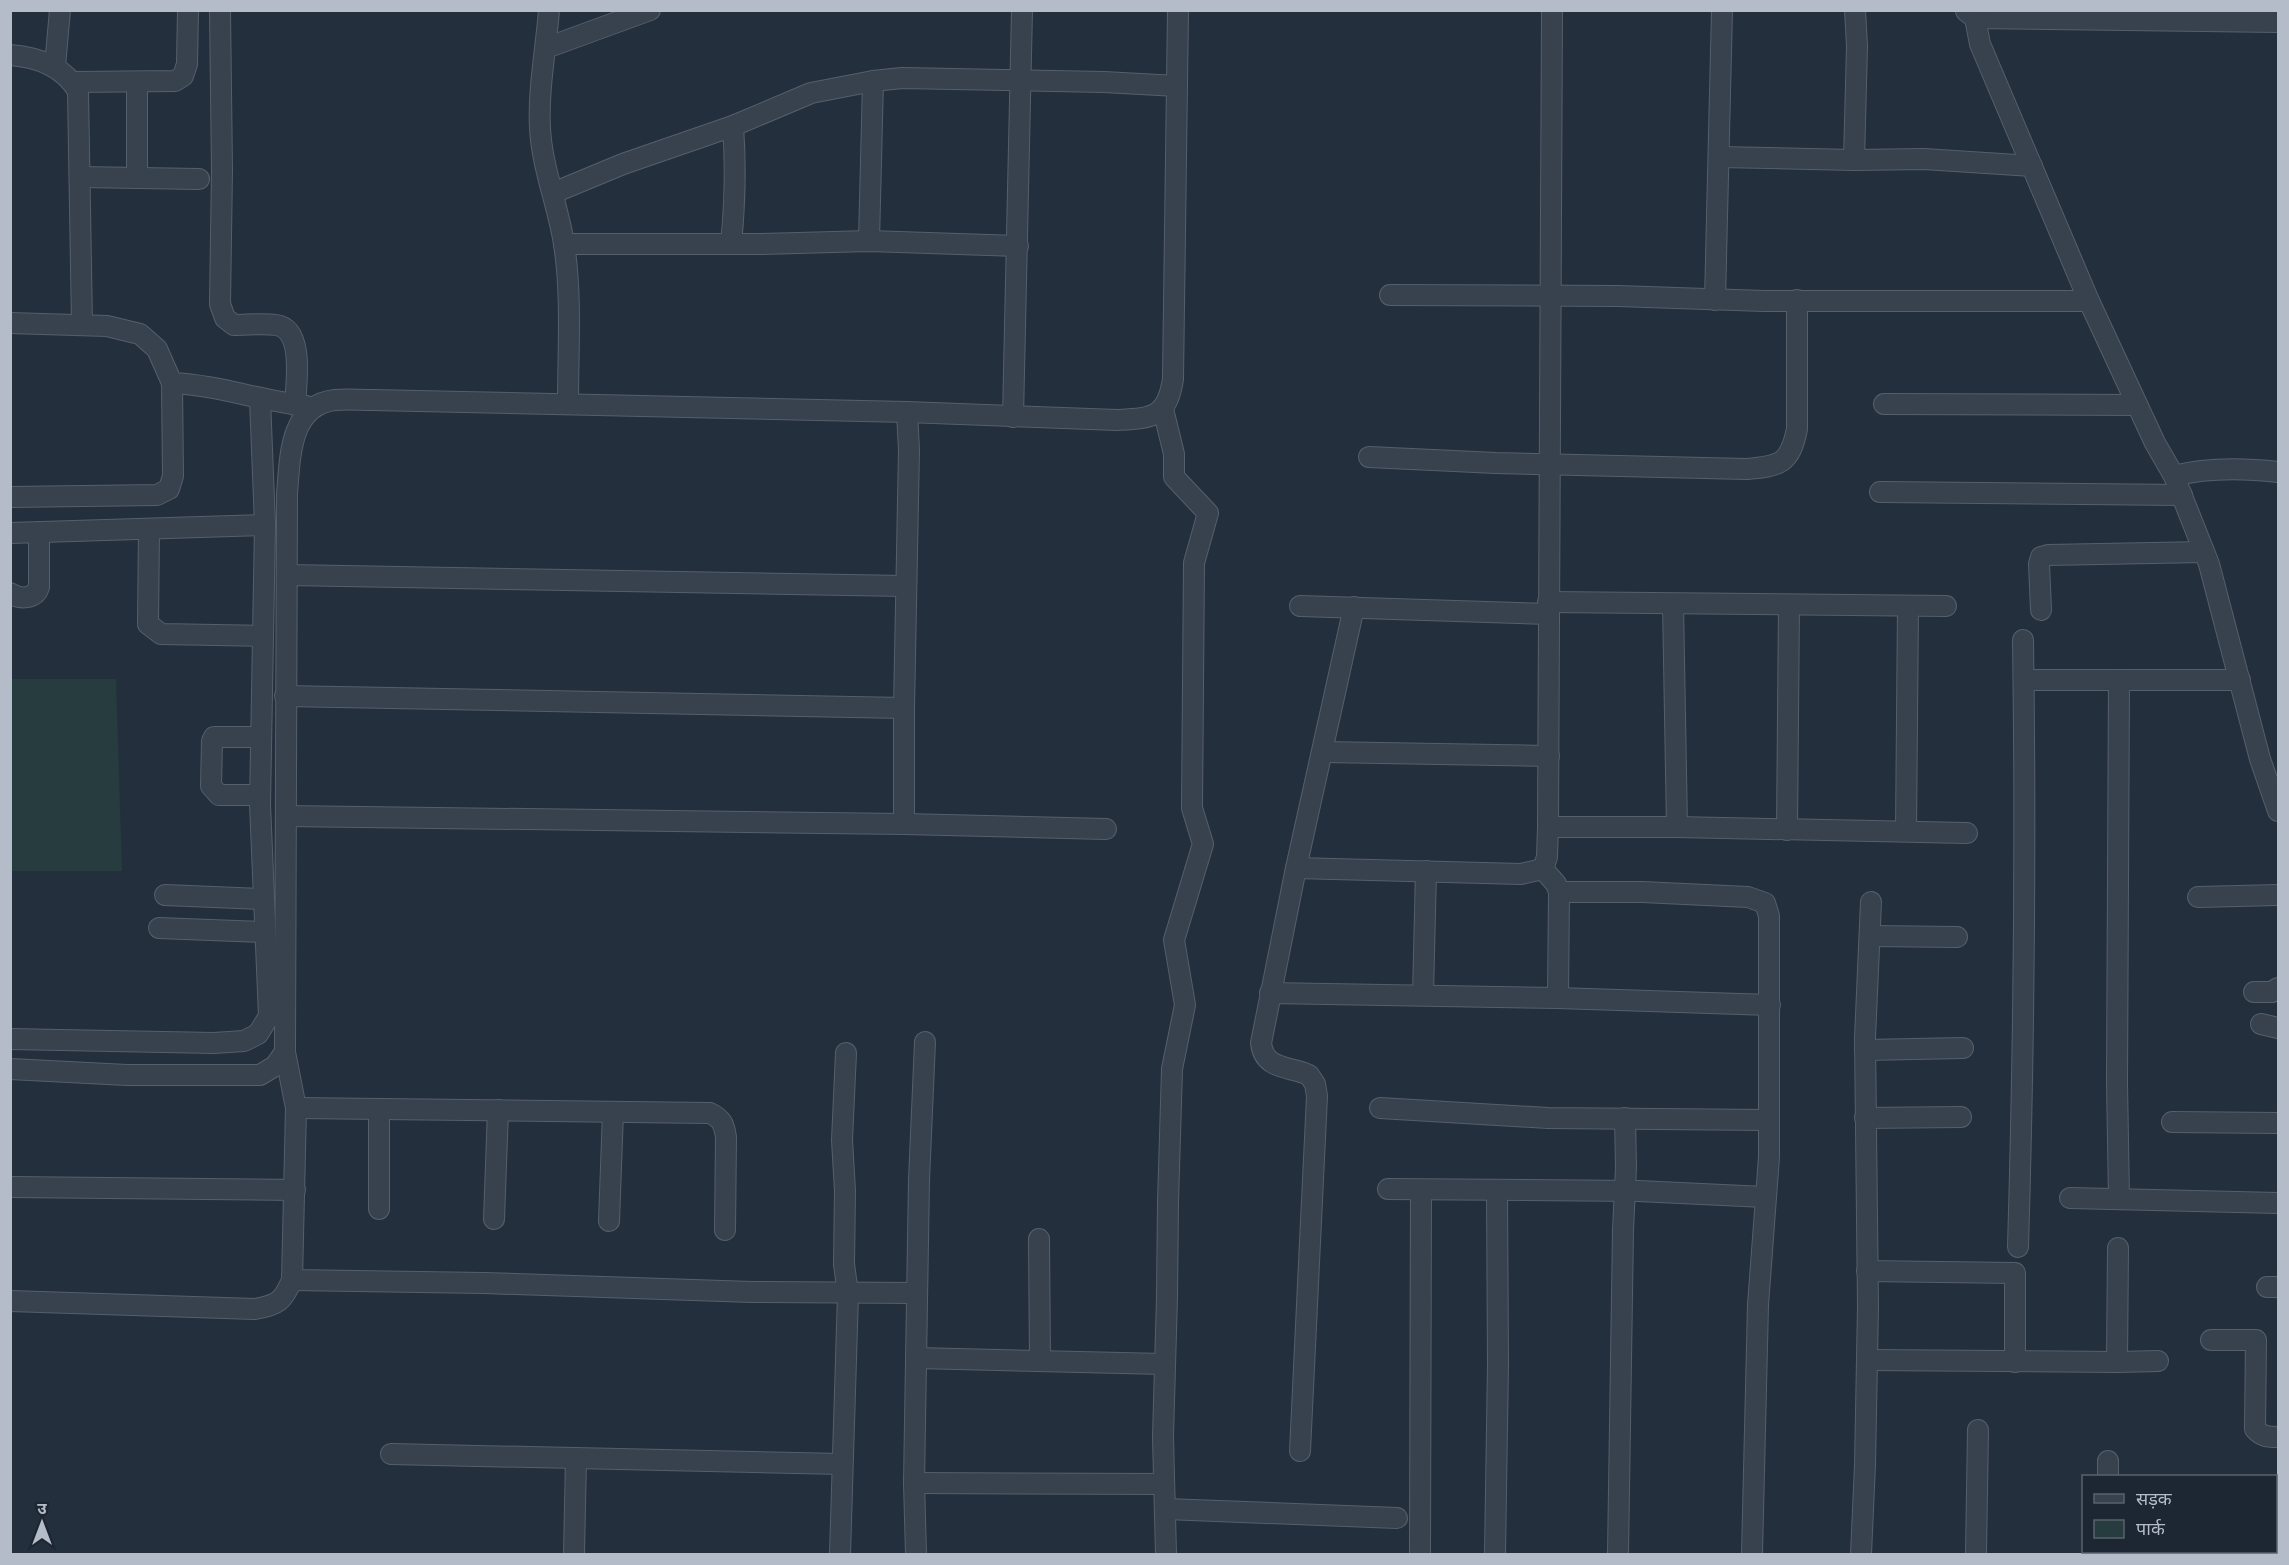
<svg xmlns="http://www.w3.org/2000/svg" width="2289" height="1565" font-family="Karla,'Noto Sans Devanagari',sans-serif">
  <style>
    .green { fill: #263c3f }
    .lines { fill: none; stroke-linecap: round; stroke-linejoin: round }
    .minor-casing { stroke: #565f6c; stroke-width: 22 }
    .minor { stroke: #38414e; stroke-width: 20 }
  </style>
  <rect width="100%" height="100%" fill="#242f3e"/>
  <path class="green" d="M11 679H116L122 871H11Z"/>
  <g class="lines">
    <defs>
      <g id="minor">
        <path d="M220 10 222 170 220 304 225 318 234 325C247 325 263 323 276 325 305 329 296 384 295 405"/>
        <path d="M549 10C546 49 538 89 540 128 542 168 558 205 564 244 572 296 568 351 568 404"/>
        <path d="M1966 11 1975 18 2278 22"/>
        <path d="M1975 18 1980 44 2089 301 2155 443 2174 476 2209 564 2260 759 2278 811"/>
        <path d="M546 48 650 10"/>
        <path d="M10 55C38 57 63 66 78 91L82 325"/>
        <path d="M55 66 60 10"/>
        <path d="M73 82 175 81 183 76 187 64 188 10"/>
        <path d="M137 83V178"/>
        <path d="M1719 157 1854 160 1924 159 2032 166"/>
        <path d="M1854 160 1857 46 1855 10"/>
        <path d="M80 177 199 179"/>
        <path d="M553 193 623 164 733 126 811 93 873 81 902 78 1104 82 1177 86"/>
        <path d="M869 241 873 81"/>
        <path d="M564 244H760L869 241 1018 246"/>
        <path d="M731 244C735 204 736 165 733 126"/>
        <path d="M1390 295 1618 296 1764 301H2089"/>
        <path d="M1715 300 1722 10"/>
        <path d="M10 323 107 326 140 334 157 349 172 383C218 385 261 401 306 406"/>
        <path d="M1884 404 2137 405"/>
        <path d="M1163 409 1174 454V477L1208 513 1194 563 1192 808 1203 844 1174 940 1185 1005 1172 1069 1168 1202 1167 1297 1163 1437 1166 1554"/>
        <path d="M1013 417 1022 10"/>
        <path d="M1369 457 1496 463 1747 469C1780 466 1790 464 1797 429V300"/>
        <path d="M2174 476C2208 467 2243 468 2278 472"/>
        <path d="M1880 492 2182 495"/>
        <path d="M10 497 157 495 169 489 173 476 172 383"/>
        <path d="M149 529 148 624 161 634 263 636"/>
        <path d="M10 533 265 525"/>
        <path d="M288 575 905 586"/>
        <path d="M10 593C20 600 35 599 39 587V532"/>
        <path d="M1548 602 1946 606"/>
        <path d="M1673 604 1677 827"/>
        <path d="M1300 606 1548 614"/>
        <path d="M2041 610 2039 564 2041 557 2048 555 2204 552"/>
        <path d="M2024 680H2240"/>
        <path d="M2119 680 2117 1083 2119 1199"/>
        <path d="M285 696 904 708"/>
        <path d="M1323 752 1549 756"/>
        <path d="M260 795H219L211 786 212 741 214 737H261"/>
        <path d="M286 816 904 824 1106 829"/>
        <path d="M904 824V708L909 450 907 412"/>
        <path d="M1548 827H1677L1967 833"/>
        <path d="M1787 830 1789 606"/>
        <path d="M1906 831 1908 606"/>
        <path d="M1296 868 1521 874 1543 869"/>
        <path d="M1543 869 1547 857 1548 827 1552 10"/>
        <path d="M1559 892H1642L1748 897 1765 903 1769 916V1157L1758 1305 1752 1554"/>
        <path d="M165 895 263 899"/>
        <path d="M2198 897 2278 895"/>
        <path d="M159 928 265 932"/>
        <path d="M1870 936 1957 937"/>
        <path d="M2254 992H2272L2278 988"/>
        <path d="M1270 993 1558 998 1559 892 1556 884 1543 869"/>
        <path d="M1423 995 1426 871"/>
        <path d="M1558 998 1770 1005"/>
        <path d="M2261 1024 2278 1028"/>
        <path d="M10 1039 214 1043 244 1041 258 1034 269 1016 260 804 265 525 260 399"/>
        <path d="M1865 1050 1963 1048"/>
        <path d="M10 1069 127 1075H260L275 1066 285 1052 287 494C290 459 289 405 335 400 347 399 360 400 372 400L907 412 1117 420C1152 418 1167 418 1173 379L1178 10"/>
        <path d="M296 1108 710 1113C722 1119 724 1124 726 1137L725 1230"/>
        <path d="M1380 1108 1548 1118 1768 1120"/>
        <path d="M379 1109V1209"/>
        <path d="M1865 1118 1961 1117"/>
        <path d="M2172 1122 2278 1123"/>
        <path d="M10 1187 295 1190"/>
        <path d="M1388 1189 1638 1191 1765 1197"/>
        <path d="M2070 1198 2278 1203"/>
        <path d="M494 1219 498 1110"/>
        <path d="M609 1221 613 1112"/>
        <path d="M1039 1239 1040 1361"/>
        <path d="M2018 1247C2024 1044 2026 842 2023 640"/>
        <path d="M2118 1248 2117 1362 2158 1361"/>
        <path d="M1867 1271 2015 1273V1362"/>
        <path d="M292 1280 484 1283 752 1292 917 1293"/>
        <path d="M2267 1287H2278"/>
        <path d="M10 1301 255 1309C278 1305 283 1301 292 1280L296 1108 285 1052"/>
        <path d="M2211 1340H2256L2255 1429C2262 1437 2269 1437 2278 1437"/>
        <path d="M916 1358 1164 1364"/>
        <path d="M1867 1360 2117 1362"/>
        <path d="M1300 1451 1317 1096 1315 1084 1309 1075C1289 1066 1264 1070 1261 1043L1296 868 1354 607"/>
        <path d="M391 1454 842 1464"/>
        <path d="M2108 1461V1476"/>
        <path d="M914 1483 1164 1484"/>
        <path d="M1166 1509 1397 1518"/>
        <path d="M2109 1552V1554"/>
        <path d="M574 1554 576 1458"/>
        <path d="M840 1554 848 1294 844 1264 845 1191 842 1140 846 1053"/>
        <path d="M916 1554 914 1483 919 1180 925 1042"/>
        <path d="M1420 1554 1421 1190"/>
        <path d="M1495 1554 1498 1364 1497 1190"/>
        <path d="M1618 1554 1623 1230 1626 1167 1625 1118"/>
        <path d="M1861 1554 1865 1465 1868 1306 1865 1038 1871 902"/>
        <path d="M1976 1554 1978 1430"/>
      </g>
    </defs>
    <use href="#minor" class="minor-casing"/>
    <use href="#minor" class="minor"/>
  </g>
  <rect width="2289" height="1565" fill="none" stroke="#b4bcc9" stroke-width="24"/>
  <rect x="2082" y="1475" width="195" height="78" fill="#1d2633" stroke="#59626f" stroke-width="1.5"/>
  <rect x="2094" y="1494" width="30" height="9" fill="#38414e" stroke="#59626f" stroke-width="1.5"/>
  <text x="2136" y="1505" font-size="18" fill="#b4bcc9">सड़क</text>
  <rect x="2094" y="1520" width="30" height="18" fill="#263c3f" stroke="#59626f" stroke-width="1.5"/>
  <text x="2136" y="1535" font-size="18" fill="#b4bcc9">पार्क</text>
  <g transform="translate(42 1523)" stroke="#1d2633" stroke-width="4.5" paint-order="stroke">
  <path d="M0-4.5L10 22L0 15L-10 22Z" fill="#b4bcc9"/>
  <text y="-9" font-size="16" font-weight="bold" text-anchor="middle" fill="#b4bcc9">उ</text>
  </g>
</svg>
